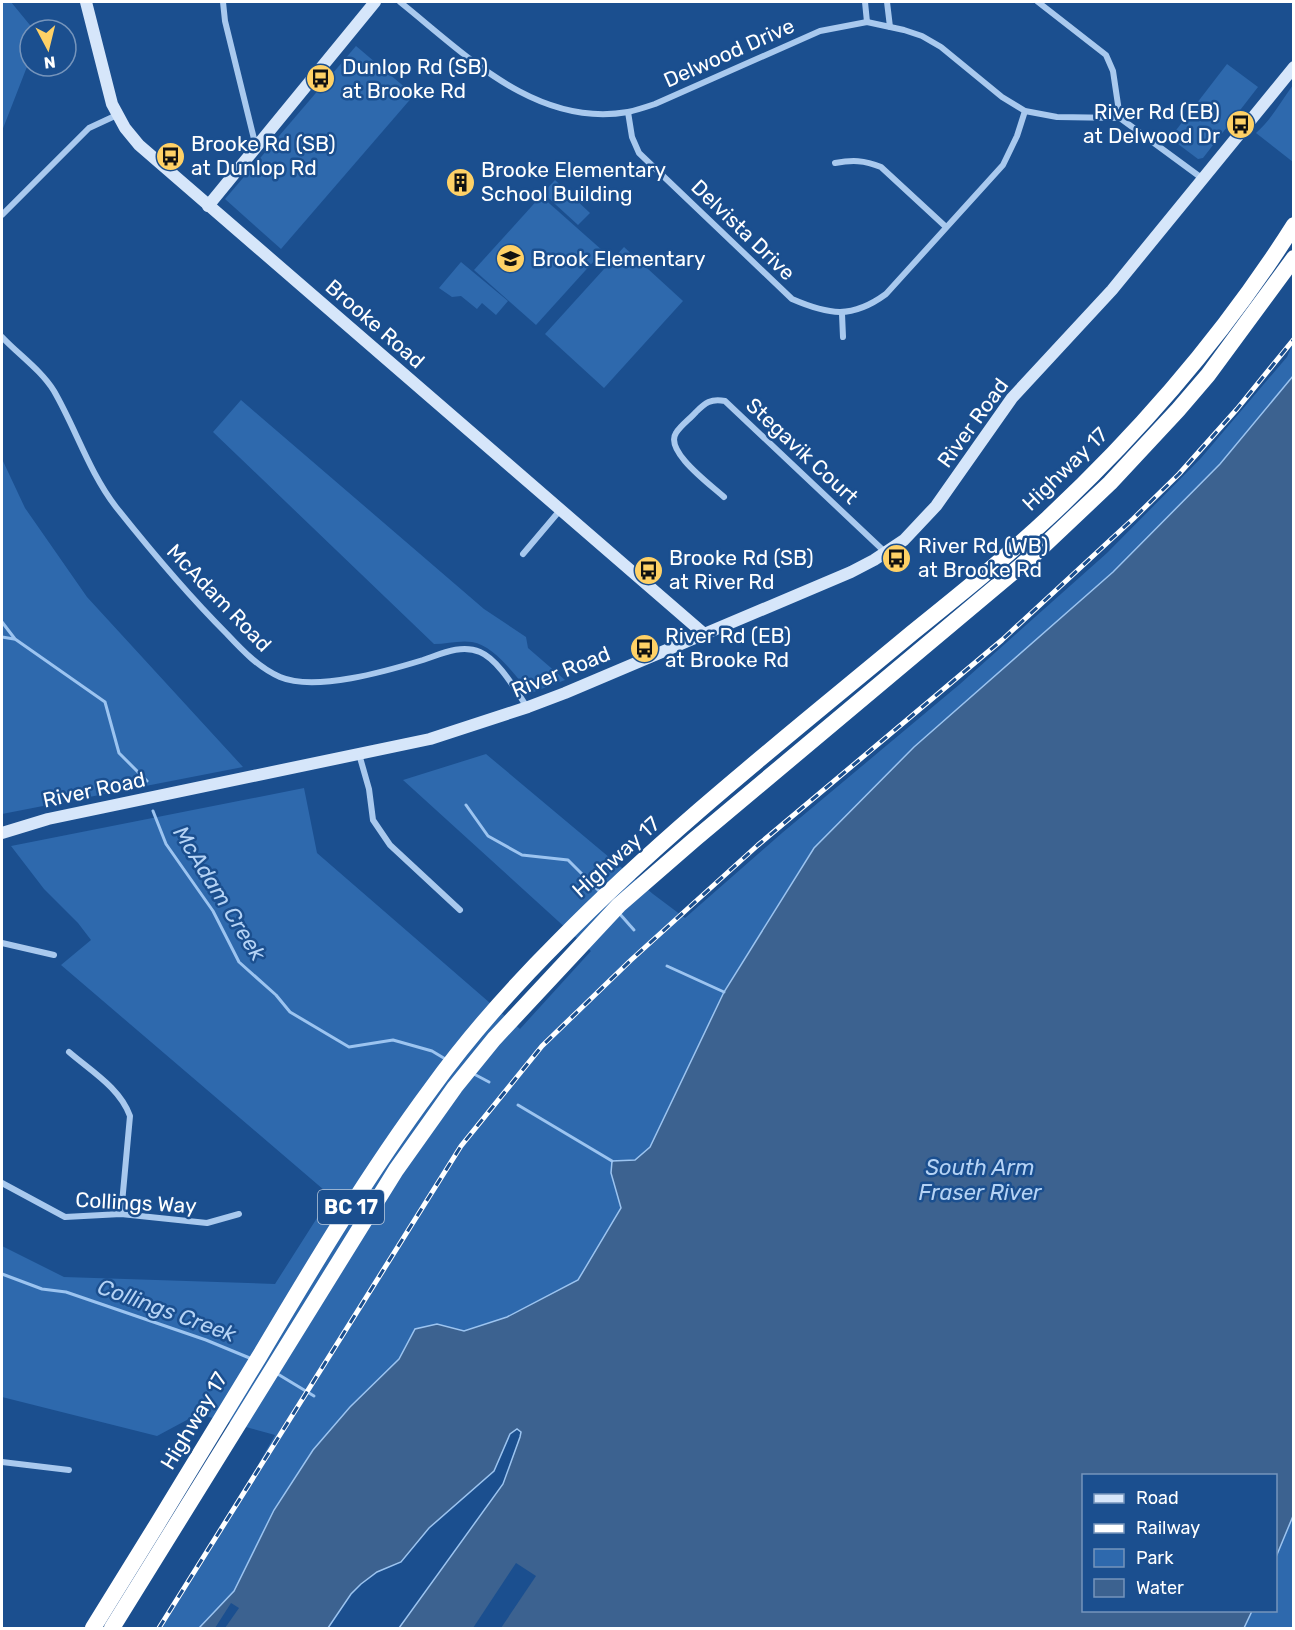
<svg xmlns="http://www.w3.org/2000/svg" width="1295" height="1630" font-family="Rubik,sans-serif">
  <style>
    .green { fill: #2e69ad }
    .water { fill: #3c6290; stroke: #9cc4f0; stroke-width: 1.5 }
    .pier { fill: #1b4f8f }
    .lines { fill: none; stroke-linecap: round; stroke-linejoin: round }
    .stream { stroke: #9cc4f0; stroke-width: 3 }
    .street { stroke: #a9c9ee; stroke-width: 6 }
    .secondary { stroke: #d6e6fa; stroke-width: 12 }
    .highway { stroke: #fff; stroke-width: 16 }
    .rail-casing { stroke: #fff; stroke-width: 5 }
    .rail { stroke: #1b4f8f; stroke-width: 3; stroke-dasharray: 9; stroke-linecap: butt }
    .labels { text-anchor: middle; stroke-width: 5; stroke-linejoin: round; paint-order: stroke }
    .shield { fill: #1b4f8f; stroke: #bbcadd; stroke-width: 1.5 }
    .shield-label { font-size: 20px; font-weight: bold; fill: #fff }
    .street-label { font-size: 21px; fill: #fff; stroke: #1b4f8f }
    .poi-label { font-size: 21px; fill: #fff; stroke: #1b4f8f; text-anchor: start }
    .water-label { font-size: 22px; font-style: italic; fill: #b5d3f5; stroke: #1b4f8f }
  </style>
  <rect width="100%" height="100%" fill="#1b4f8f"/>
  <g class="green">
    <path d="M2 2H11L34 30H30V59L2 131Z"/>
    <path d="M356 46 414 95 281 249 225 199Z"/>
    <path d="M1227 64 1258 87 1203 158 1198 159 1170 138Z"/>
    <path d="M1293 85V162L1256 133C1272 119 1281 101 1293 85Z"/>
    <path d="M555 180 590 213 578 225 543 193Z"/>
    <path d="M541 196 603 251 536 325 474 270Z"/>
    <path d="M624 247 683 301 604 388 545 334Z"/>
    <path d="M461 262 508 301 496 315 482 303 477 309 461 296 452 297 439 288Z"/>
    <path d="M1293 343V376L1220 464 1113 572 914 747 814 848 724 992 650 1147 635 1160 611 1173 621 1208 578 1280 507 1317 464 1331 437 1324 415 1329 399 1359 350 1407 274 1510 234 1591 199 1628H159L213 1544 275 1435 198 1414 157 1436 2 1397V1246L64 1277 275 1284 331 1196 61 965 91 940 78 923 44 889 11 846 304 788 317 853 520 1029 591 951 403 780 486 754 653 894 685 918 782 833 960 684 1107 553 1201 458 1287 357Z"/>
    <path d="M241 400 484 609 526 637 528 648 565 680 531 693C515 677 496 646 472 642 460 640 446 644 434 644L213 432Z"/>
    <path d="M2 459 25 508 87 597 243 767 2 814Z"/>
    <path d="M1293 1516V1628H1244L1252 1611 1276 1610V1557Z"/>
  </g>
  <path class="water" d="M1293 376V1516L1276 1557V1476H1084V1610L1252 1611 1244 1628H399L503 1484 520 1437 521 1432 517 1429 510 1434 494 1471 429 1528 401 1562 377 1572 361 1584 351 1594 328 1628H199L234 1591 274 1510 313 1450 350 1407 399 1359 415 1329 437 1324 464 1331 507 1317 578 1280 621 1208 611 1173 612 1161 635 1160 650 1147 724 992 814 848 914 747 1113 572 1220 464Z"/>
  <g class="pier">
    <path d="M516 1563 536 1576 501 1628H473Z"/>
    <path d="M231 1603 239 1608 225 1628H215Z"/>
  </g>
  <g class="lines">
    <g class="stream">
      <path d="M2 622 15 639 105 702 119 753 147 781"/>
      <path d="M2 637 14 639"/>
      <path d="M466 805 488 836 522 855 568 860 601 893"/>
      <path d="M153 811 166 844 213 911 239 962 276 995 290 1012 349 1047 393 1040 432 1051 447 1060"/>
      <path d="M619 913 634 930"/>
      <path d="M667 966 724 992"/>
      <path d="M472 1073 489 1082"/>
      <path d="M518 1105 612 1161"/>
      <path d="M2 1274 42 1289 66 1292 206 1340 252 1359"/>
      <path d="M276 1373 314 1396"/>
    </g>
    <g class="street">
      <path d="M223 2 225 21 256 147"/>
      <path d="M400 2C465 54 536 128 628 112 637 110 646 107 655 104L820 31 867 22 904 30 922 36 941 47 1002 97 1025 111 1057 117 1120 118 1203 179"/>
      <path d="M865 2 867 22"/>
      <path d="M887 2 890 27"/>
      <path d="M1038 2 1106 55 1113 71 1120 118"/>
      <path d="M628 112 632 137 639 153 792 299C829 315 852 319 886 294L1003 165 1017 136 1025 111"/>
      <path d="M835 163C852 160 864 160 881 167L946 227"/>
      <path d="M2 215 89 128 117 115"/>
      <path d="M842 314 843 337"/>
      <path d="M2 337C19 355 41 370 54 391 76 429 89 472 116 507 151 551 187 594 227 634 242 650 259 668 280 677 315 692 387 671 423 660 441 654 461 644 480 652 499 660 516 691 527 707"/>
      <path d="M724 497C711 485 664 451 676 433 681 425 690 419 696 412 705 403 711 398 725 401L885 552"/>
      <path d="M523 554 561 509"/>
      <path d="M359 754 369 789 373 820 390 845 460 910"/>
      <path d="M2 943 54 955"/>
      <path d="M69 1052C91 1071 120 1088 130 1116L121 1214"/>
      <path d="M2 1183 65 1217 121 1214 207 1223 239 1214"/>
      <path d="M2 1462 69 1470"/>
    </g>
    <g class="secondary">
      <path d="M86 2 112 104 125 128 139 145 703 633"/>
      <path d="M208 206 375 2"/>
      <path d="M2 833 48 819 430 739 528 707 565 693 851 572 874 560 904 540 936 506 1012 398 1112 290 1294 67"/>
    </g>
    <g class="highway">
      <path d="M93 1628C149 1538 204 1448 259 1357 313 1266 368 1174 431 1089 469 1036 513 987 559 941 667 831 793 732 912 633 958 596 1004 559 1048 518 1141 431 1225 334 1294 225"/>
      <path d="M112 1628 396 1170 455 1087 494 1039 619 905 695 839 1036 553 1110 483 1178 410 1208 375 1294 258"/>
    </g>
    <defs>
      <path id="rail" d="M159 1628 461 1146 542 1046 631 960 758 845 1002 640 1133 519 1179 474 1237 409 1294 339"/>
    </defs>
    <use href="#rail" class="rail-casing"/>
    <use href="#rail" class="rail"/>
  </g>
  <defs>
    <symbol id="bus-disc" viewBox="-11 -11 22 22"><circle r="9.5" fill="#ffd166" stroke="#1b4f8f"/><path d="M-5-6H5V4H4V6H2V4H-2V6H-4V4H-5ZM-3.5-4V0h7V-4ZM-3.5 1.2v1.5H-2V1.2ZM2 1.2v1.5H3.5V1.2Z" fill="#111"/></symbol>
    <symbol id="building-disc" viewBox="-11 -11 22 22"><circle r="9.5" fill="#ffd166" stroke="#1b4f8f"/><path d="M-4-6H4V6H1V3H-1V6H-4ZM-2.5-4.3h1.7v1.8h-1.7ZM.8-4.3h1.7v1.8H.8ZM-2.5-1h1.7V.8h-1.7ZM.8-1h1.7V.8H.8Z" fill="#111"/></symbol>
    <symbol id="school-disc" viewBox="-11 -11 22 22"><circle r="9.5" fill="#ffd166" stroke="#1b4f8f"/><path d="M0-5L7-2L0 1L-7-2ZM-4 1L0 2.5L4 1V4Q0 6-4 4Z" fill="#111"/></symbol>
  </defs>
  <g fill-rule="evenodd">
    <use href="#bus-disc" x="304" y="62" width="33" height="33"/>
    <use href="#bus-disc" x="1224" y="108" width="33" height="33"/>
    <use href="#bus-disc" x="154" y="140" width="33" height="33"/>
    <use href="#building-disc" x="444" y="166" width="33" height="33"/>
    <use href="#school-disc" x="494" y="242" width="33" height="33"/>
    <use href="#bus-disc" x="880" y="542" width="33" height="33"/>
    <use href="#bus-disc" x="632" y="554" width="33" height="33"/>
    <use href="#bus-disc" x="628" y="632" width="33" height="33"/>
  </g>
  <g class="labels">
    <rect class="shield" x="318" y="1190" width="66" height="34" rx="4.5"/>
    <g class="shield-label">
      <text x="351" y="1214">BC 17</text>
    </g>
    <g class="street-label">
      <text transform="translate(729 53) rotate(-24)" y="7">Delwood Drive</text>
      <text transform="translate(743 230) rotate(44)" y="7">Delvista Drive</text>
      <text transform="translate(375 324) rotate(41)" y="7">Brooke Road</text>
      <text transform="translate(973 423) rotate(-54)" y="7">River Road</text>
      <text transform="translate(802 451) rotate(43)" y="7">Stegavik Court</text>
      <text transform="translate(1065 469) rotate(-44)" y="7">Highway 17</text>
      <text transform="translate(219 598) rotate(46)" y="7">McAdam Road</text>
      <text transform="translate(561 672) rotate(-22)" y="7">River Road</text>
      <text transform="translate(94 790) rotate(-12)" y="7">River Road</text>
      <text transform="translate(616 857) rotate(-42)" y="7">Highway 17</text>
      <text transform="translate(136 1203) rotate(3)" y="7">Collings Way</text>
      <text transform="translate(194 1421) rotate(-59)" y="7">Highway 17</text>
    </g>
    <g class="poi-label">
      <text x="342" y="74">Dunlop Rd (SB)<tspan x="342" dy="24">at Brooke Rd</tspan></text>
      <text x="1220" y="119" text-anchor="end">River Rd (EB)<tspan x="1220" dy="24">at Delwood Dr</tspan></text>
      <text x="191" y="151">Brooke Rd (SB)<tspan x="191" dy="24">at Dunlop Rd</tspan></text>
      <text x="481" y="177">Brooke Elementary<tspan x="481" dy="24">School Building</tspan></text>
      <text x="532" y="266">Brook Elementary</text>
      <text x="918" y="553">River Rd (WB)<tspan x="918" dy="24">at Brooke Rd</tspan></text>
      <text x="669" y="565">Brooke Rd (SB)<tspan x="669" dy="24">at River Rd</tspan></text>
      <text x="665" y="643">River Rd (EB)<tspan x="665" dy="24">at Brooke Rd</tspan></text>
    </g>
    <g class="water-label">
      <text transform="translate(220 893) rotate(58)" y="8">McAdam Creek</text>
      <text x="980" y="1175">South Arm<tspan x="980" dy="25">Fraser River</tspan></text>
      <text transform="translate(167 1310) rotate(20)" y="8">Collings Creek</text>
    </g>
  </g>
  <rect width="1295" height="1630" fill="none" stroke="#ffffff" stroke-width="6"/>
  <rect x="1082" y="1474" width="195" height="138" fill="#1b4f8f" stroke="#7695bc" stroke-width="1.5"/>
  <rect x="1094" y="1494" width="30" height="9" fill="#d6e6fa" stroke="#7695bc" stroke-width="1.5"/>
  <text x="1136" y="1504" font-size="18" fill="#ffffff">Road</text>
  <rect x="1094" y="1524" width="30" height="9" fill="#ffffff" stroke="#7695bc" stroke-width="1.5"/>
  <text x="1136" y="1534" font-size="18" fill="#ffffff">Railway</text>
  <rect x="1094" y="1549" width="30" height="18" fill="#2e69ad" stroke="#7695bc" stroke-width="1.5"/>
  <text x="1136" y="1564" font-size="18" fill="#ffffff">Park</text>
  <rect x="1094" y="1579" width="30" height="18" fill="#3c6290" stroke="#7695bc" stroke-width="1.5"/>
  <text x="1136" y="1594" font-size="18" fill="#ffffff">Water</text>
  <g transform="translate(48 48) rotate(173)"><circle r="28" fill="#1b4f8f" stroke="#7695bc" stroke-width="1.5"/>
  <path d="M0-4.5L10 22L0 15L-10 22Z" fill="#ffd166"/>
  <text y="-9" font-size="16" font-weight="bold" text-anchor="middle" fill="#ffffff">N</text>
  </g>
</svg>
